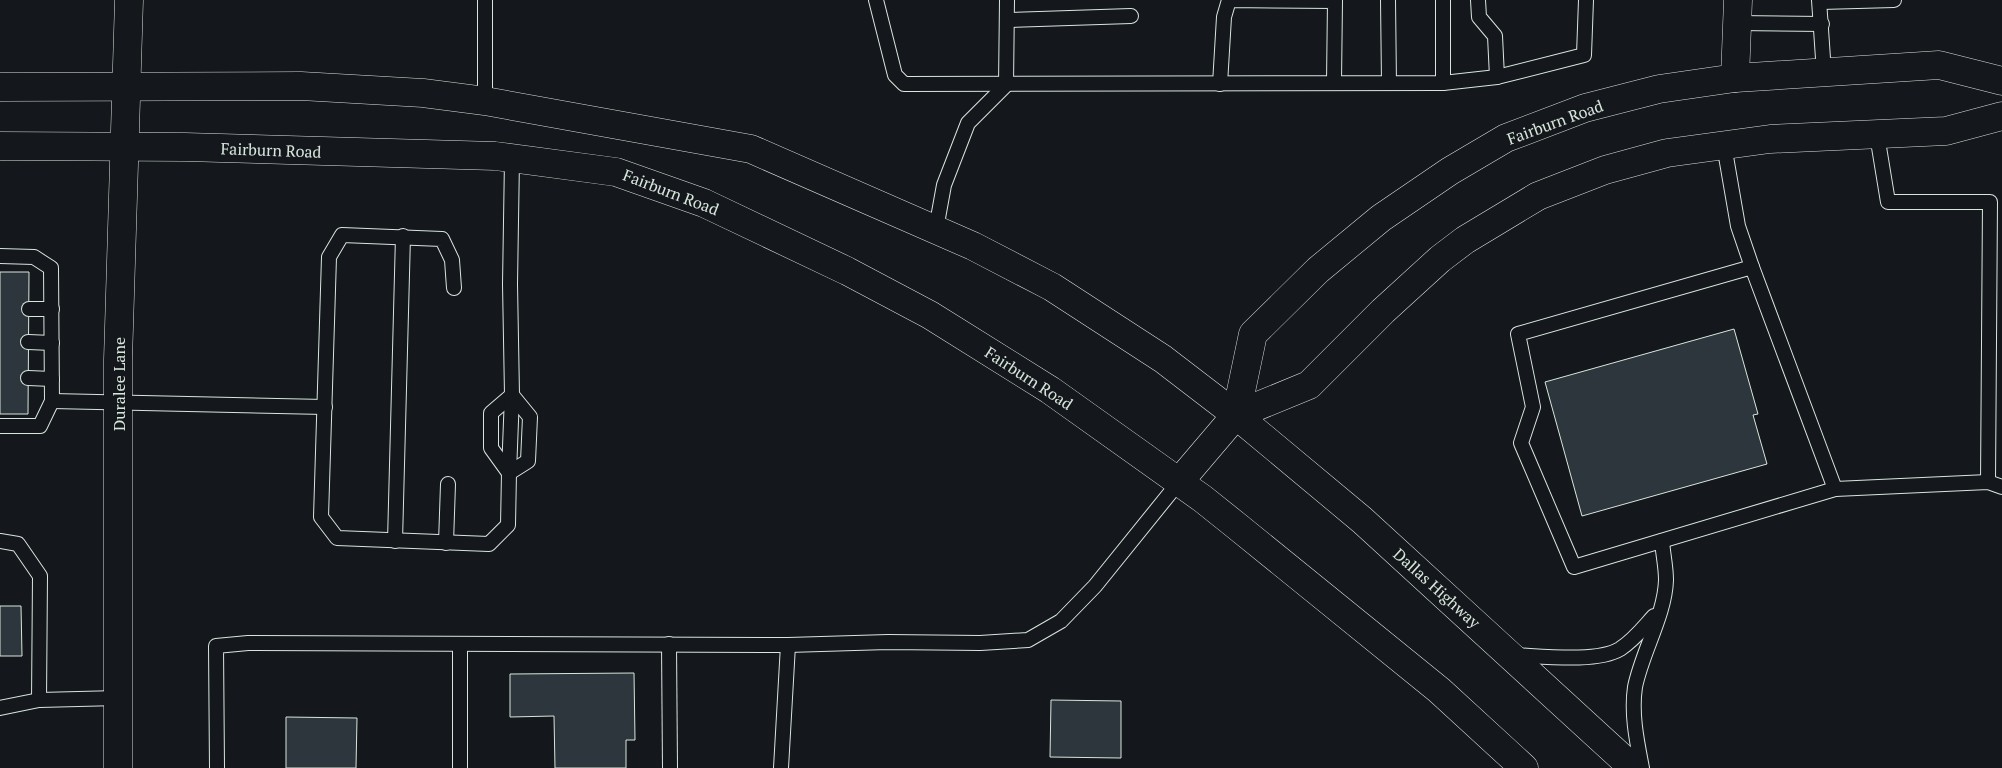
<svg xmlns="http://www.w3.org/2000/svg" width="2002" height="768" font-family="'PT Serif',serif">
  <style>
    .building { fill: #2c363c; stroke: #d8e6dc }
    .lines { fill: none; stroke-linecap: round; stroke-linejoin: round }
    .service-casing { stroke: #d8e6dc; stroke-width: 16 }
    .minor-casing { stroke: #d8e6dc; stroke-width: 29 }
    .tertiary-casing { stroke: #d8e6dc; stroke-width: 29 }
    .primary-casing { stroke: #d8e6dc; stroke-width: 29 }
    .service { stroke: #14181c; stroke-width: 14 }
    .minor { stroke: #14181c; stroke-width: 28 }
    .tertiary { stroke: #14181c; stroke-width: 28 }
    .primary { stroke: #14181c; stroke-width: 28 }
    .labels { text-anchor: middle; stroke-width: 4; stroke-linejoin: round; paint-order: stroke }
    .street-label { font-size: 16px; fill: #d8e6dc; stroke: #14181c }
  </style>
  <rect width="100%" height="100%" fill="#14181c"/>
  <g class="building">
    <path d="M0 272H29L28 414H0Z"/>
    <path d="M1734 329 1758 414 1753 415 1767 464 1582 516 1545 382Z"/>
    <path d="M0 606H21L22 656H0Z"/>
    <path d="M634 673 635 740H626V768H555L554 716 510 717V674Z"/>
    <path d="M1051 700 1121 701V758L1050 757Z"/>
    <path d="M286 717 357 718 356 768H286Z"/>
  </g>
  <g class="lines">
    <defs>
      <g id="service">
        <path d="M485 0V101"/>
        <path d="M876 0 895 75 904 84 1443 83 1497 77 1584 55 1586 0"/>
        <path d="M1388 0 1389 83"/>
        <path d="M1443 0V83"/>
        <path d="M1478 0 1479 17 1495 36 1497 77"/>
        <path d="M1819 0 1824 73"/>
        <path d="M1821 2 1894 0"/>
        <path d="M1007 20 1131 16"/>
        <path d="M1737 23 1822 24"/>
        <path d="M1220 84 1224 17 1229 0 1335 1 1334 81"/>
        <path d="M1877 135 1888 202H1990L1988 482"/>
        <path d="M1724 145 1738 226 1752 267"/>
        <path d="M936 229 944 185 968 123 1006 85 1007 0"/>
        <path d="M0 256 34 257 51 268 52 401 40 426H0"/>
        <path d="M1752 267 1835 489 1574 567 1521 443 1533 407 1518 334Z"/>
        <path d="M454 288 452 260 442 239 342 235 329 257 321 517 337 538 489 544 508 525 509 473 528 461 530 417 512 395 510 284 512 159"/>
        <path d="M29 309H52"/>
        <path d="M28 342 52 343"/>
        <path d="M28 378 52 379"/>
        <path d="M52 401 325 407"/>
        <path d="M509 473 491 448V413L512 395"/>
        <path d="M509 473 512 395"/>
        <path d="M1835 489 1988 482 2002 487"/>
        <path d="M0 541 18 544 40 576 39 700"/>
        <path d="M395 541 403 236"/>
        <path d="M446 543 448 484"/>
        <path d="M669 644 670 768"/>
        <path d="M788 645 888 642 980 643 1028 640 1061 621 1095 586 1179 482"/>
        <path d="M1513 655C1540 656 1597 663 1620 649 1634 640 1643 628 1654 616"/>
        <path d="M0 708 39 700 118 698"/>
        <path d="M217 768 216 646 248 643 788 645 781 768"/>
        <path d="M460 768V644"/>
        <path d="M1642 768C1637 742 1631 714 1635 687 1642 652 1665 615 1666 580 1666 567 1663 554 1662 541"/>
      </g>
      <path id="minor" d="M1735 78 1738 0"/>
      <path id="tertiary" d="M118 768V360L129 0"/>
      <g id="primary">
        <path d="M0 87 301 86 423 93 485 101 751 149 973 246 1052 287 1163 359 1236 415 1362 520 1633 768"/>
        <path d="M0 146 185 147 495 156 616 172 704 203 847 271 930 315 1050 390 1203 499 1238 527 1439 690 1524 768"/>
        <path d="M1236 415 1253 334 1318 270 1381 218 1450 171 1506 138 1585 108 1659 89 1735 78 1939 65 2002 81"/>
        <path d="M1179 482 1236 415 1309 385 1383 311 1440 259 1465 240 1538 196 1605 170 1667 153 1770 139 1946 131 2002 116"/>
      </g>
    </defs>
    <use href="#service" class="service-casing"/>
    <use href="#minor" class="minor-casing"/>
    <use href="#tertiary" class="tertiary-casing"/>
    <use href="#primary" class="primary-casing"/>
    <use href="#service" class="service"/>
    <use href="#minor" class="minor"/>
    <use href="#tertiary" class="tertiary"/>
    <use href="#primary" class="primary"/>
  </g>
  <g class="labels">
    <g class="street-label">
      <text transform="translate(1555 122) rotate(-20)" y="6">Fairburn Road</text>
      <text transform="translate(271 150) rotate(2)" y="6">Fairburn Road</text>
      <text transform="translate(671 192) rotate(21)" y="6">Fairburn Road</text>
      <text transform="translate(1029 378) rotate(33)" y="6">Fairburn Road</text>
      <text transform="translate(119 384) rotate(-90)" y="6">Duralee Lane</text>
      <text transform="translate(1437 588) rotate(42)" y="6">Dallas Highway</text>
    </g>
  </g>
</svg>
